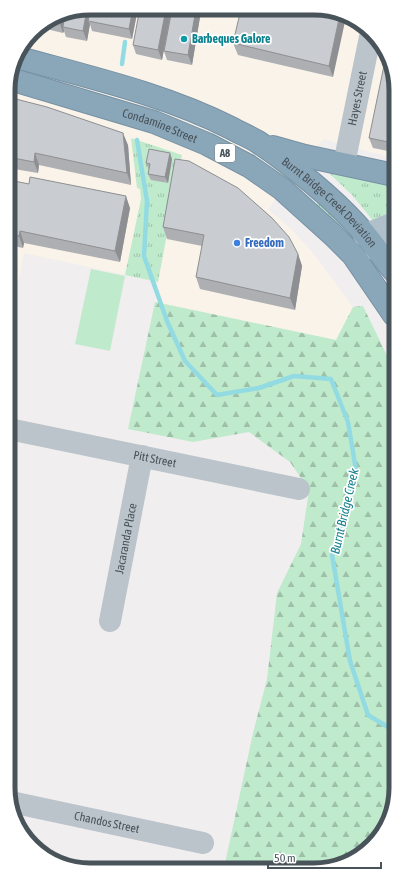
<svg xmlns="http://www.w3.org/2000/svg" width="404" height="878" font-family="'Asap Condensed',sans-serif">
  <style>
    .commercial { fill: #faf3e9 }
    .grass { fill: url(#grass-tufts) }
    .forest { fill: url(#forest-firs) }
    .park { fill: #c0eacc }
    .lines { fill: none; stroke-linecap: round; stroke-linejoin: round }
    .stream { stroke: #92dbe3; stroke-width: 4.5 }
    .highway-casing { stroke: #7691a4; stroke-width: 24 }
    .minor { stroke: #bbc4ca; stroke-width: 22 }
    .major { stroke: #b0c0cb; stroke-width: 22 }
    .highway { stroke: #8aa6b9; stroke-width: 22 }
    .wall { fill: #adafb3 }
    .shaded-wall { fill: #8d8f92 }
    .building { fill: #c9ccd0; stroke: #8d8f92 }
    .culture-dot { fill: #0f9aa8; stroke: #fff; stroke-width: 1.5 }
    .shop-dot { fill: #3f7fe0; stroke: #fff; stroke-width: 1.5 }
    .labels { text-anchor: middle; stroke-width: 3.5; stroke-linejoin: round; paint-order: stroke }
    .shield { fill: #fff; stroke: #7f878c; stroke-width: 1 }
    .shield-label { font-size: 11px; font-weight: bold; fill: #48535a }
    .culture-label { font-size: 12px; font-weight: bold; fill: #0d838f; stroke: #fff; text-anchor: start }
    .street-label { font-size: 12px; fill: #48535a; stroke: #fff }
    .shop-label { font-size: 12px; font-weight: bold; fill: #366cbe; stroke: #fff; text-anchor: start }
    .water-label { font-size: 13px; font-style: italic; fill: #18828e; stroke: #fff }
    .rim { fill: none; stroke: #48535a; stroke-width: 5 }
  </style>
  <defs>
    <pattern id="grass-tufts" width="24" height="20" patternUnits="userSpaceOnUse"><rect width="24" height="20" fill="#c0eacc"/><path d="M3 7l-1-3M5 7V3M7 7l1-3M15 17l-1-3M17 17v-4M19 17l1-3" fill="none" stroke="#9ec0a9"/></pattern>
    <pattern id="forest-firs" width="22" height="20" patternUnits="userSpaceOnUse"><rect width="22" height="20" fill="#c0eacc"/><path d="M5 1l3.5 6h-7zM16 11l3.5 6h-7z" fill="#9ec0a9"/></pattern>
  </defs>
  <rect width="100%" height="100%" fill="#f1eeef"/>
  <path class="commercial" d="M90 8 330 10 368 28 393 68V158L323 139 268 209 291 229 313 253 353 307 336 340 155 302 158 282 24 253 9 325 8 84 17 53 36 28 59 14Z"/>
  <g class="grass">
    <path d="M131 138 182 155 158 282 125 275 141 199 140 189 137 188Z"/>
    <path d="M330 172 394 182V215L374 222 352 195 330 174Z"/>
    <path d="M321 200 343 222 340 225 326 216 317 204Z"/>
  </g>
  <path class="forest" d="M155 302 336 340 353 307 363 306 394 370 396 774 390 809 379 838 336 867 224 868 253 733 267 679 277 593 301 544 309 490 290 462 249 432 193 442 128 429Z"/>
  <path class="park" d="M91 269 125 276 110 351 75 344Z"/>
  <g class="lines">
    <g class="stream">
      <path d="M122 64 125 42"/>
      <path d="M137 140 147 201 144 256 167 321 185 361 217 395 259 388 294 376 331 379 348 422 356 470 332 555 350 661 368 715 396 732"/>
    </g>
    <defs>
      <g id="highway">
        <path id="s5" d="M16 57C88 77 164 94 231 128 240 133 250 137 258 142 293 166 327 193 356 224 369 238 381 256 394 271"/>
        <path id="s6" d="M10 79 154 122 207 144 249 166 282 189 333 235 353 255 394 315"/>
        <path d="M273 147 305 156 394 175"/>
      </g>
    </defs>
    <use href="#highway" class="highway-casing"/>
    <g class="minor">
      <path id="s1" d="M344 164 371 32"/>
      <path id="s2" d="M9 429 299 489"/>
      <path id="s3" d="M110 621 142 456"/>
      <path id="s4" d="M11 802 203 843"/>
    </g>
    <g class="major">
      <path d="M364 235 394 223"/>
      <path d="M376 250 394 242"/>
    </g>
    <use href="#highway" class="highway"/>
  </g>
  <g class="wall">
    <path d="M138 8 132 39 92 31 90 24 87 41 66 37 64 31 63 33 38 27 59 14Z"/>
    <path d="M330 10 333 77 238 55 233 43Z"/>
    <path d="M171 12 162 60 136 54 133 45 171 12 200 17 192 65 167 60 164 51Z"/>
    <path d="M393 68V152L373 148 369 138Z"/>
    <path d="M8 114 128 145 131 185 39 165 38 173 8 168Z"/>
    <path d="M172 159 168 183 151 180 148 174 149 170 146 163Z"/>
    <path d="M175 159 298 254 302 266 295 310 200 289 196 277 202 246 167 239 163 227Z"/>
    <path d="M9 180 130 208 120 262 24 243 23 248 9 245Z"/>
  </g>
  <g class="shaded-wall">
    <path d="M90 8H92L88 21 90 24 87 41 83 31 87 9Z"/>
    <path d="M133 8H138L132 39 129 29Z"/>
    <path d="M166 9H170L171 12 162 60 158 50Z"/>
    <path d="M196 9H197L200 17 192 65 188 55Z"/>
    <path d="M68 12 63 27 64 31 63 33 59 21 61 14Z"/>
    <path d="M340 14 346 17 333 77 329 66Z"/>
    <path d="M123 133 128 145 131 185 127 173Z"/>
    <path d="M35 153 39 165 38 173 34 162Z"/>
    <path d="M170 153 172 159 168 183 165 177Z"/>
    <path d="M126 196 130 208 120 262 115 251Z"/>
    <path d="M20 231 24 243 23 248 19 236Z"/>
    <path d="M298 254 302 266 295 310 290 298Z"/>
  </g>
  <g class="building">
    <path d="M91 8H133L129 29 88 21Z"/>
    <path d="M140 8 166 9 158 50 133 45Z"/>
    <path d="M87 9 83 31 63 27 65 13Z"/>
    <path d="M172 9H196L188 55 164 51Z"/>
    <path d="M241 9 330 10 340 14 329 66 233 43Z"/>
    <path d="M59 14H61L59 21 50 19Z"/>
    <path d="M386 56 393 68V143L369 138Z"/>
    <path d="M12 98 47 107 123 133 127 173 35 153 34 162 8 157V114Z"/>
    <path d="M149 149 170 153 165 177 148 174 150 164 146 163Z"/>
    <path d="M175 159 189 161 238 188 272 218 289 237 298 254 290 298 196 277 204 235 163 227Z"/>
    <path d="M30 177 126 196 115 251 20 231 19 236 9 234V180L29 184Z"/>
  </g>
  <circle class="culture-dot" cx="184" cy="39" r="4"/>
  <circle class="shop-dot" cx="237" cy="243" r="4"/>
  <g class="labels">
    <rect class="shield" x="215" y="144" width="20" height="18" rx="3"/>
    <g class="shield-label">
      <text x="225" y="157">A8</text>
    </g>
    <g class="culture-label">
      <text x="192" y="43">Barbeques Galore</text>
    </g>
    <g class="street-label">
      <text dy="4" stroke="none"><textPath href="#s1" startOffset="67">Hayes Street</textPath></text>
      <text dy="4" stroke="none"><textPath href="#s6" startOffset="157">Condamine Street</textPath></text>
      <text dy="4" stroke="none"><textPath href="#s5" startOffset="351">Burnt Bridge Creek Deviation</textPath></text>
      <text dy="4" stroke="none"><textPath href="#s2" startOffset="149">Pitt Street</textPath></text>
      <text dy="4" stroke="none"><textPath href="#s3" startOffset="84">Jacaranda Place</textPath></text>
      <text dy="4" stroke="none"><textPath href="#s4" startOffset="98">Chandos Street</textPath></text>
    </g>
    <g class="shop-label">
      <text x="245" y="247">Freedom</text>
    </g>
    <g class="water-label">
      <text transform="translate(344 511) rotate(-77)" y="5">Burnt Bridge Creek</text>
    </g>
  </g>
  <path d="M0 0H404V878H0ZM90 15H314A75 75 0 0 1 389 90V788A75 75 0 0 1 314 863H90A75 75 0 0 1 15 788V90A75 75 0 0 1 90 15Z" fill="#fff" fill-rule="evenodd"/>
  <path class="rim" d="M90 15H314A75 75 0 0 1 389 90V788A75 75 0 0 1 314 863H90A75 75 0 0 1 15 788V90A75 75 0 0 1 90 15Z"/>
  <path d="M268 862v6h113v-6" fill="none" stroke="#48535a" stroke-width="2"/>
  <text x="274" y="862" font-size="12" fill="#48535a" stroke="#ffffff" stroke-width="3" paint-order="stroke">50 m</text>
</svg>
